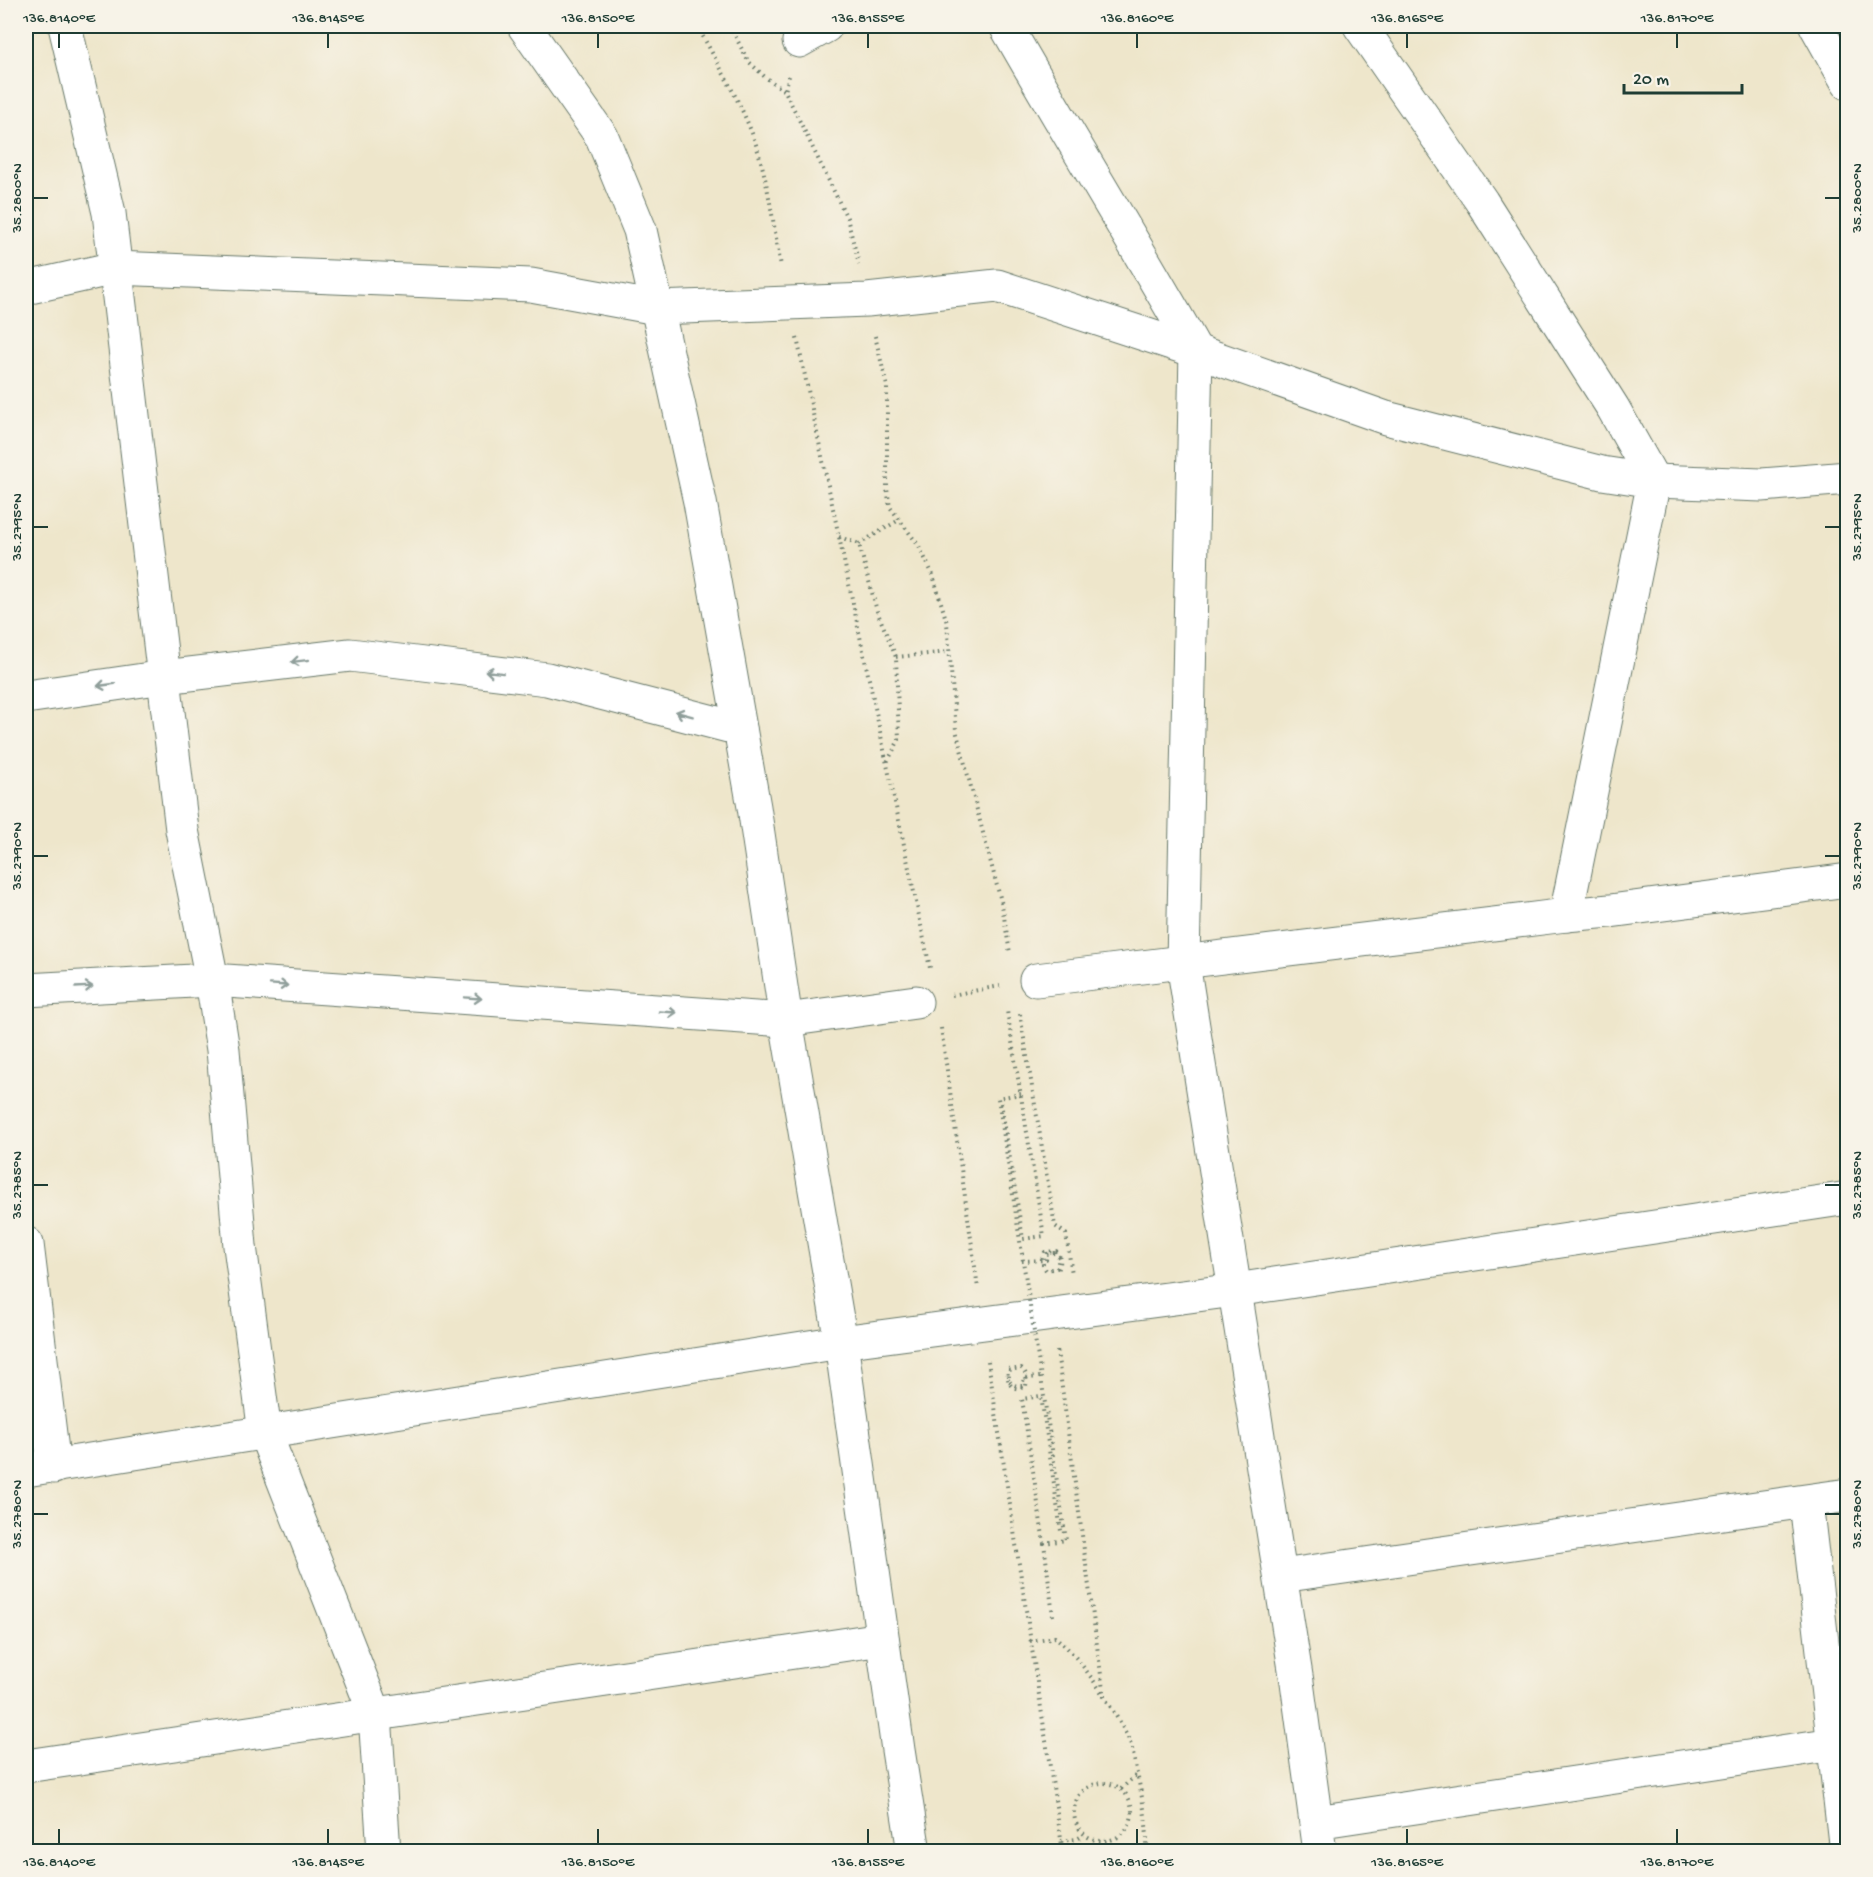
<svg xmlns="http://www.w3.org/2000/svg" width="1873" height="1877" font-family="'Gochi Hand',sans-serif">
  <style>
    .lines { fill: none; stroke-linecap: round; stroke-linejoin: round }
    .street-casing { stroke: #677869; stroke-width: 35 }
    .path { stroke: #677869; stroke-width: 4; stroke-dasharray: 1.5 4.5; stroke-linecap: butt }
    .street { stroke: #fff; stroke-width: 33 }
    .path-bridge { stroke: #677869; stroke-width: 4; stroke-dasharray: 1.5 4.5; stroke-linecap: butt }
    .oneway { stroke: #8f9e9a }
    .ticks { fill: none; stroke: #1f3d34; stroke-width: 2 }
    .neatline { fill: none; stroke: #1f3d34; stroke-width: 2 }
    .ticks-label { font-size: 15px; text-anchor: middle; fill: #1f3d34 }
  </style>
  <rect width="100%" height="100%" fill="#f7f3e8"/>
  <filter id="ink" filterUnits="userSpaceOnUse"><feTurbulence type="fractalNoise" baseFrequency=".0167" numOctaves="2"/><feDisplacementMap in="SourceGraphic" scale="12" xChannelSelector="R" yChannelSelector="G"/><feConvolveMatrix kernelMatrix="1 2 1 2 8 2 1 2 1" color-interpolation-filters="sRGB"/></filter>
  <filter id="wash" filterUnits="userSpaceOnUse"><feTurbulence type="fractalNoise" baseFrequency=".008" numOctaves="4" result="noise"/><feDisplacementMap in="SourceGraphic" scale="24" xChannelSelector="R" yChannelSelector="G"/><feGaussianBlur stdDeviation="1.35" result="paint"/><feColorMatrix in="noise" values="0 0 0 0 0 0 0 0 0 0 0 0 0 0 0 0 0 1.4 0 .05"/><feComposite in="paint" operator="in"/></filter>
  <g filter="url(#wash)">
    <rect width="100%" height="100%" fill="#eee6cb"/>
  </g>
  <g filter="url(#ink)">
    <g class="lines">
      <defs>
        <g id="street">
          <path d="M65 26 109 213 182 830 212 980 223 1050 240 1246 265 1433 375 1714 384 1852"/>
          <path d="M524 26 602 137 640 230 700 502 754 807 786 1020 841 1342 898 1750 914 1852"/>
          <path d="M1006 26C1068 135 1134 241 1196 351L1183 963 1297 1682 1320 1852"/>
          <path d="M1360 26 1482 202 1613 408 1654 481 1566 915"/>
          <path d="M1816 26 1848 83"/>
          <path d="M799 41 826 26"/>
          <path d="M26 288 115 268 531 285 657 308 867 300 997 286 1196 351 1386 418 1602 473 1654 481 1762 485 1848 478"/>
          <path d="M26 697 164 677 350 655 547 679 740 729"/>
          <path d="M1036 980 1566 915 1610 911 1848 880"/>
          <path d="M26 990 212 980 786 1020 916 1002"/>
          <path d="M26 1244H27L54 1467"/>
          <path d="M26 1470 841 1342 1235 1290 1848 1198"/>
          <path d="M1806 1502 1846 1852"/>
          <path d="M1281 1576 1848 1495"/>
          <path d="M26 1766 882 1639"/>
          <path d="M1316 1822 1834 1744"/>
        </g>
      </defs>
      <use href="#street" class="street-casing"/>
      <g class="path">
        <path d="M697 26C716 60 739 99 753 136 768 177 773 224 781 266"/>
        <path d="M730 26 748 61 765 77 785 91"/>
        <path d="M789 76 785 91 847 218 859 264"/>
        <path d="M875 336 887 386V489L890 507 919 546 933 575 947 623 956 730 1002 905 1010 953"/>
        <path d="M797 338 930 968"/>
        <path d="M839 537 859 544 877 611 896 657 899 740 886 764"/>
        <path d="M859 544 899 520"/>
        <path d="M896 657 949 652"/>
        <path d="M952 995 1000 986"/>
        <path d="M1020 1014 1055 1226 1066 1234 1072 1274"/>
        <path d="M941 1028 978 1288"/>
        <path d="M1001 1103 1023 1239 1044 1236 1007 1011"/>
        <path d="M1022 1261 1046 1260 1047 1254 1054 1253 1059 1257 1057 1268 1046 1270C1042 1265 1041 1258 1045 1252L1056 1251C1062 1257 1061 1265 1057 1272"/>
        <path d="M1057 1351 1104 1697"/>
        <path d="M988 1361 1063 1852"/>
        <path d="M1010 1368 1008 1369C1006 1383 1012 1393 1026 1386 1027 1379 1027 1372 1021 1368L1010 1370C1007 1381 1010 1386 1022 1386L1024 1378 1040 1377"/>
        <path d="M1044 1543 1053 1616"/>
        <path d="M1030 1641 1055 1637C1082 1658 1115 1711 1130 1742 1133 1750 1134 1760 1136 1769 1142 1796 1148 1824 1147 1852"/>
        <circle cx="1103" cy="1812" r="29"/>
        <path d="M1121 1789 1137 1774"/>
        <path d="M1061 1841 1077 1839 1084 1835"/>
      </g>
      <use href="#street" class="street"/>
      <path class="path-bridge" d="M1021 1094 998 1098 1066 1540 1044 1543 1022 1399 1041 1396 1061 1531"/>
    </g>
    <defs><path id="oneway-shaft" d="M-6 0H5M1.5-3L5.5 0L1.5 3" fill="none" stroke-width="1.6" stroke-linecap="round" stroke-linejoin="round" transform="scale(1.5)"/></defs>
    <g class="oneway">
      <use href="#oneway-shaft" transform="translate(300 661) rotate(173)"/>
      <use href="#oneway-shaft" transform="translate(494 672) rotate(-173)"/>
      <use href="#oneway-shaft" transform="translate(106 685) rotate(172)"/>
      <use href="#oneway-shaft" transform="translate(684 714) rotate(-165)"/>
      <use href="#oneway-shaft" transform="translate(279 985) rotate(4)"/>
      <use href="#oneway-shaft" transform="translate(84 987) rotate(-3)"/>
      <use href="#oneway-shaft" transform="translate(473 998) rotate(4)"/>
      <use href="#oneway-shaft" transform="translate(668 1012) rotate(4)"/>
    </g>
  </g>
  <path class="ticks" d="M59 33V48M328 33V48M598 33V48M868 33V48M1137 33V48M1407 33V48M1677 33V48M33 198H48M1825 198H1840M33 527H48M1825 527H1840M33 856H48M1825 856H1840M33 1185H48M1825 1185H1840M33 1514H48M1825 1514H1840M59 1829V1844M328 1829V1844M598 1829V1844M868 1829V1844M1137 1829V1844M1407 1829V1844M1677 1829V1844"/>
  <rect width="1873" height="1877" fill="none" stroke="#f7f3e8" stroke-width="66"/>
  <path d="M1624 84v9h118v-9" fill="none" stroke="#1f3d34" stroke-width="3"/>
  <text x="1633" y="84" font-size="18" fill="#1f3d34" stroke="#f7f3e8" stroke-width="4.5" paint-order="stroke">20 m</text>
  <rect x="33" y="33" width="1807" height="1811" class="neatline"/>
  <g class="ticks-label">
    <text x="59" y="22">136.8140°E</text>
    <text x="328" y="22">136.8145°E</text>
    <text x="598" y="22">136.8150°E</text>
    <text x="868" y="22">136.8155°E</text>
    <text x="1137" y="22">136.8160°E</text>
    <text x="1407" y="22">136.8165°E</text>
    <text x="1677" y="22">136.8170°E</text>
    <text transform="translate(16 198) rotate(-90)" y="5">35.2800°N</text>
    <text transform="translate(1856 198) rotate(-90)" y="5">35.2800°N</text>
    <text transform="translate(16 527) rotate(-90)" y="5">35.2795°N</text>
    <text transform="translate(1856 527) rotate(-90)" y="5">35.2795°N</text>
    <text transform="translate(16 856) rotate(-90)" y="5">35.2790°N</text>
    <text transform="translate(1856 856) rotate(-90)" y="5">35.2790°N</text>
    <text transform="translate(16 1185) rotate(-90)" y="5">35.2785°N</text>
    <text transform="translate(1856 1185) rotate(-90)" y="5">35.2785°N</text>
    <text transform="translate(16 1514) rotate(-90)" y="5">35.2780°N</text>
    <text transform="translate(1856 1514) rotate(-90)" y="5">35.2780°N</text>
    <text x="59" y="1866">136.8140°E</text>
    <text x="328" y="1866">136.8145°E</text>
    <text x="598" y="1866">136.8150°E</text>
    <text x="868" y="1866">136.8155°E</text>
    <text x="1137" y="1866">136.8160°E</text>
    <text x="1407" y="1866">136.8165°E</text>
    <text x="1677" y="1866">136.8170°E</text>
  </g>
</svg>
